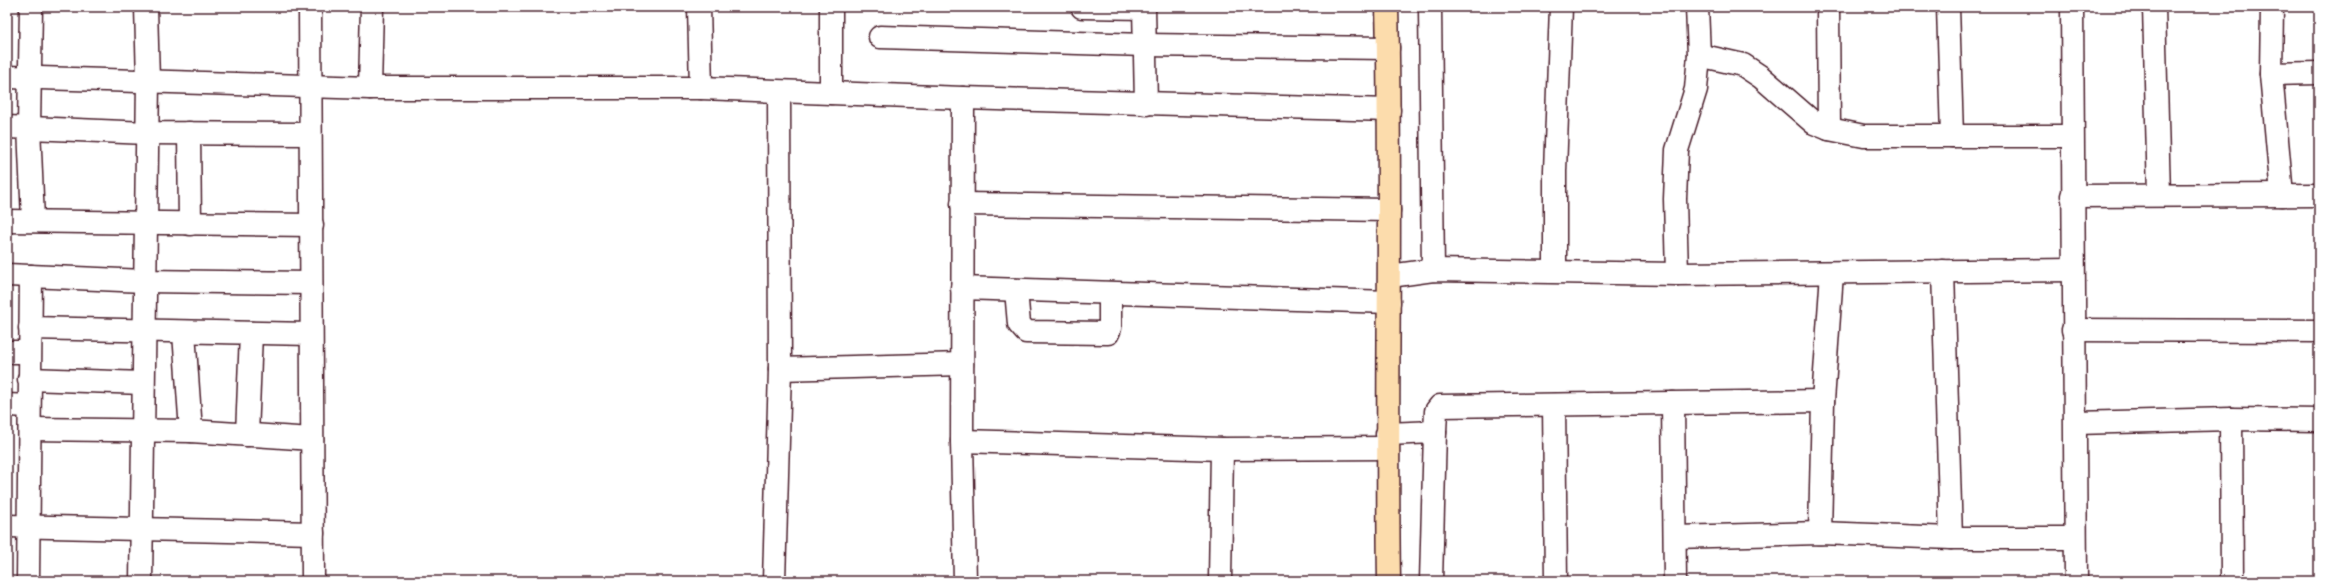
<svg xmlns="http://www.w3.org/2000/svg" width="2326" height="588" font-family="Delius,sans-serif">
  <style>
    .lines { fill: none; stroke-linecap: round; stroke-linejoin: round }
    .minor-casing { stroke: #4a1f2b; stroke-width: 25 }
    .highway-casing { stroke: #4a1f2b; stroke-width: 25 }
    .minor { stroke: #fff; stroke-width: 22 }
    .highway { stroke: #fcdcac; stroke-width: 22 }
  </style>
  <rect width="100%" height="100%" fill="#fff"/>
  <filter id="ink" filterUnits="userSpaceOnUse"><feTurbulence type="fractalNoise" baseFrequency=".025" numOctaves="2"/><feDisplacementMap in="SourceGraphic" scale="8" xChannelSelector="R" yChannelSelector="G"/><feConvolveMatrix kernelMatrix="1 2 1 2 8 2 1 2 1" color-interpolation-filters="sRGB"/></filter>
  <g filter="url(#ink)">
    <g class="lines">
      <defs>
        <g id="minor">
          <path d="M31 7 29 127 33 220"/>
          <path d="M310 7 313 581"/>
          <path d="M699 7 701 88"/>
          <path d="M1082 7 1144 8"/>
          <path d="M1144 7 1146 104"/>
          <path d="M1430 7 1433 270"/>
          <path d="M1828 7 1829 129"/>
          <path d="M1948 7 1952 136"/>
          <path d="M2072 7 2076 581"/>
          <path d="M2154 7 2159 195"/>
          <path d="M2272 7 2271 74 2282 195"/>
          <path d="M880 37 1145 45 1388 48"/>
          <path d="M1699 55 1743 65 1761 77 1814 123 1829 129 1864 136H2071"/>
          <path d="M2271 74 2319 73"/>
          <path d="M7 77 370 88H701L963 98 1389 110"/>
          <path d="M370 88 372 7"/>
          <path d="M831 93V7"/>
          <path d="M963 98 962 441 965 581"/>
          <path d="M7 127 147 133 310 134"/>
          <path d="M189 133 190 224"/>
          <path d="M2072 196 2319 195"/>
          <path d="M962 204 1389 210"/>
          <path d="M7 221 312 225"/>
          <path d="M1555 270V171L1561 7"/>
          <path d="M1943 271 1951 538"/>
          <path d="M1677 274 1675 199 1677 150 1696 89 1699 55 1697 7"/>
          <path d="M7 275 144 281 311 283"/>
          <path d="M1390 276 1433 270 1677 274 2073 270"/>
          <path d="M962 288 1389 302"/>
          <path d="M1016 290 1019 324 1026 332 1108 333 1110 328V293"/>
          <path d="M30 328 311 334"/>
          <path d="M2073 330 2319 331"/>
          <path d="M184 333 191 431"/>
          <path d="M7 352H29"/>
          <path d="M780 369 962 364"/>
          <path d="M29 379 143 383"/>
          <path d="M1673 403 1675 581"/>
          <path d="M7 405 29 406"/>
          <path d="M1554 405 1556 581"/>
          <path d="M2231 419 2232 581"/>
          <path d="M2076 423 2231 419 2319 420"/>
          <path d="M30 429 191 431 312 439"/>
          <path d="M1387 434 1435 432"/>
          <path d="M247 435 251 333"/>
          <path d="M962 441 1222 449 1387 448"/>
          <path d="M7 526 313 533"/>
          <path d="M1820 533 1823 401 1832 273"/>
          <path d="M1675 537 1820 533 1951 538H2075"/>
          <path d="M28 581 31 276"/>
          <path d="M141 581 148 81 146 7"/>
          <path d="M774 581 780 369 779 92"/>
          <path d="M1220 581 1222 449"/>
          <path d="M1431 581 1435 432 1436 411 1440 406 1823 401"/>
        </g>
        <path id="highway" d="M1387 7C1392 198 1386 390 1389 581"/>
      </defs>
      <use href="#minor" class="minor-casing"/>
      <use href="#highway" class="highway-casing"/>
      <use href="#minor" class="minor"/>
      <use href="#highway" class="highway"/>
    </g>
  </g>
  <rect width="2326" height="588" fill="none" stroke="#fff" stroke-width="24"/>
  <rect x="12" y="12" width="2302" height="564" fill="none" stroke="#4a1f2b" stroke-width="1.5" filter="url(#ink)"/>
</svg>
